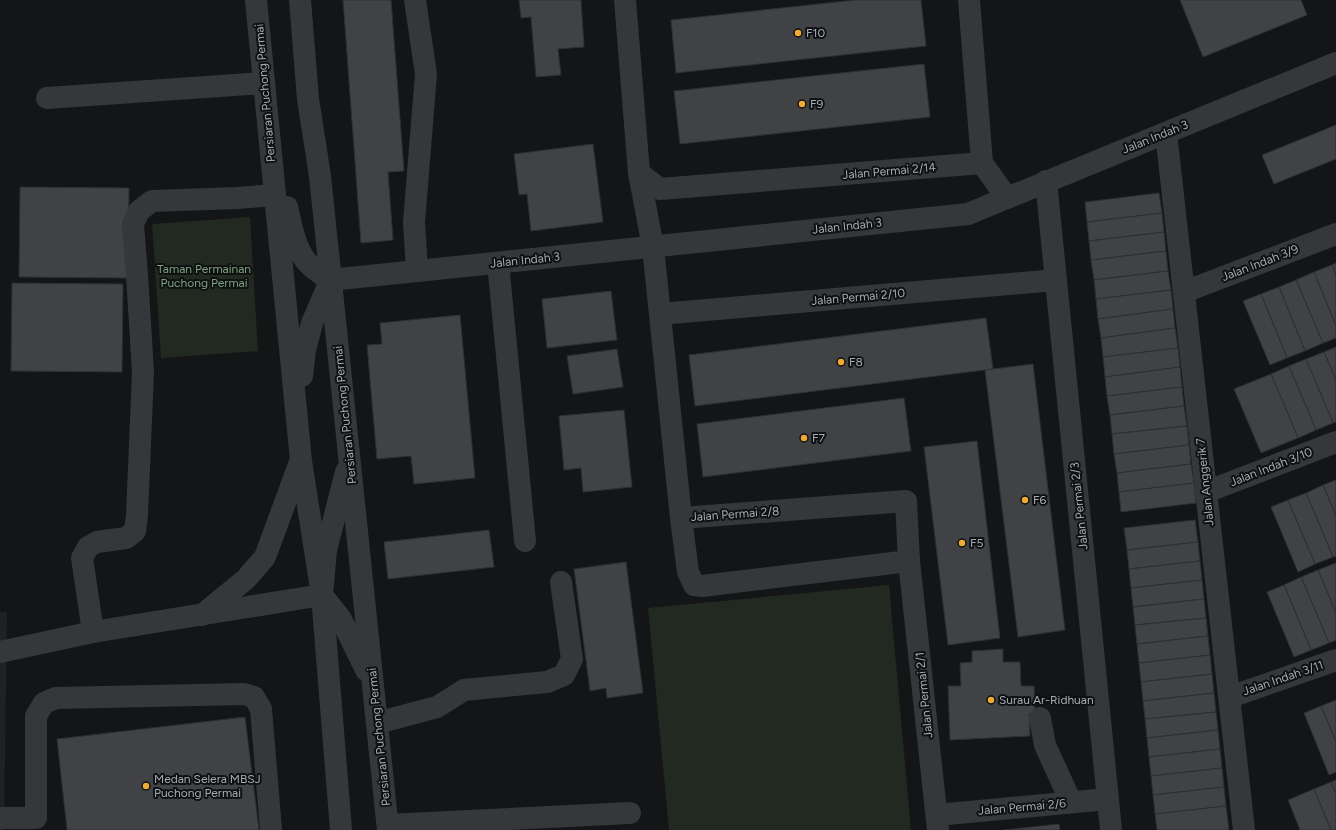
<svg xmlns="http://www.w3.org/2000/svg" width="1336" height="830" font-family="Figtree,sans-serif">
  <style>
    .built { fill: #202123 }
    .green { fill: #212921 }
    .building { fill: #404246; stroke: #2e2f32 }
    .lines { fill: none; stroke-linecap: round; stroke-linejoin: round }
    .minor { stroke: #36373b; stroke-width: 22 }
    .poi-dot { fill: #efa934; stroke: #0f1011; stroke-width: 1.5 }
    .labels { text-anchor: middle; stroke-width: 4; stroke-linejoin: round; paint-order: stroke }
    .poi-label { font-size: 12px; fill: #a6acb6; stroke: #0f1011; text-anchor: start }
    .street-label { font-size: 12px; fill: #a6acb6; stroke: #0f1011 }
    .park-label { font-size: 12px; fill: #7ea17f; stroke: #0f1011 }
  </style>
  <rect width="100%" height="100%" fill="#141516"/>
  <path class="built" d="M0 612H7L4 830H0Z"/>
  <g class="green">
    <path d="M250 217 258 351 161 358 152 224Z"/>
    <path d="M889 585 911 830H669L648 608Z"/>
  </g>
  <g class="building">
    <path d="M343 0H391L404 171 388 172 393 240 361 243Z"/>
    <path d="M519 0H581L584 47 558 49 561 75 536 77 531 17 521 18Z"/>
    <path d="M855 0H921L926 46 676 73 671 20Z"/>
    <path d="M1180 0H1301L1307 15 1203 57Z"/>
    <path d="M924 64 930 117 680 144 674 91Z"/>
    <path d="M1336 125V159L1274 184 1262 155Z"/>
    <path d="M593 144 603 222 531 231 527 194 519 195 514 154Z"/>
    <path d="M20 187 129 188 128 278 19 277Z"/>
    <path d="M1159 193 1162 213 1087 222 1085 202Z"/>
    <path d="M1162 213 1164 232 1089 241 1087 222Z"/>
    <path d="M1164 232 1166 251 1091 260 1089 241Z"/>
    <path d="M1166 251 1168 271 1094 280 1091 260Z"/>
    <path d="M1336 263V276L1332 265Z"/>
    <path d="M1332 265 1336 276V326L1314 272Z"/>
    <path d="M1168 271 1171 290 1096 299 1094 280Z"/>
    <path d="M1314 272 1336 326V338L1323 343 1296 280Z"/>
    <path d="M1296 280 1323 343 1305 351 1279 287Z"/>
    <path d="M12 283 123 284 122 372 11 371Z"/>
    <path d="M1279 287 1305 351 1287 358 1261 294Z"/>
    <path d="M1171 290 1173 309 1098 319 1096 299Z"/>
    <path d="M611 291 617 340 547 348 542 299Z"/>
    <path d="M1261 294 1287 358 1270 365 1243 301Z"/>
    <path d="M1173 309 1175 328 1101 338 1098 319Z"/>
    <path d="M460 315 475 478 414 484 411 456 377 459 367 345 382 344 380 323Z"/>
    <path d="M986 318 993 369 695 406 689 355Z"/>
    <path d="M1175 328 1178 348 1103 357 1101 338Z"/>
    <path d="M1336 347V381L1324 352Z"/>
    <path d="M1178 348 1180 367 1105 377 1103 357Z"/>
    <path d="M617 349 623 387 573 394 567 356Z"/>
    <path d="M1324 352 1336 381V422L1333 423 1306 359Z"/>
    <path d="M1306 359 1333 423 1316 430 1289 366Z"/>
    <path d="M1033 364 1065 630 1018 637 985 370Z"/>
    <path d="M1289 366 1316 430 1298 438 1271 374Z"/>
    <path d="M1180 367 1182 387 1107 396 1105 377Z"/>
    <path d="M1271 374 1298 438 1261 453 1234 389Z"/>
    <path d="M1182 387 1184 406 1110 415 1107 396Z"/>
    <path d="M904 398 911 451 703 477 697 424Z"/>
    <path d="M1184 406 1187 426 1112 434 1110 415Z"/>
    <path d="M624 410 632 487 583 492 581 468 564 470 559 416Z"/>
    <path d="M1187 426 1189 445 1114 454 1112 434Z"/>
    <path d="M977 441 1000 638 948 645 924 447Z"/>
    <path d="M1189 445 1191 464 1117 473 1114 454Z"/>
    <path d="M1191 464 1194 483 1119 492 1117 473Z"/>
    <path d="M1336 480V516L1323 485Z"/>
    <path d="M1194 483 1196 503 1121 512 1119 492Z"/>
    <path d="M1323 485 1336 516V556L1333 557 1306 493Z"/>
    <path d="M1306 493 1333 557 1315 564 1288 500Z"/>
    <path d="M1288 500 1315 564 1298 572 1271 507Z"/>
    <path d="M1195 520 1198 542 1127 550 1124 528Z"/>
    <path d="M489 530 494 567 388 579 384 542Z"/>
    <path d="M1198 542 1200 561 1129 569 1127 550Z"/>
    <path d="M1200 561 1202 580 1131 588 1129 569Z"/>
    <path d="M626 562 643 693 607 698 606 688 590 691 574 569Z"/>
    <path d="M1336 563V613L1318 570Z"/>
    <path d="M1318 570 1336 613V640L1329 643 1301 577Z"/>
    <path d="M1301 577 1329 643 1311 650 1284 585Z"/>
    <path d="M1202 580 1204 599 1133 607 1131 588Z"/>
    <path d="M1284 585 1311 650 1294 657 1267 592Z"/>
    <path d="M1204 599 1206 618 1135 625 1133 607Z"/>
    <path d="M1206 618 1208 636 1137 644 1135 625Z"/>
    <path d="M1208 636 1210 655 1139 663 1137 644Z"/>
    <path d="M1003 649V662H1020L1021 686H1034L1035 713 1029 714 1030 736 950 740 948 686H961L960 663 972 662V651Z"/>
    <path d="M1210 655 1212 674 1141 682 1139 663Z"/>
    <path d="M1212 674 1214 693 1143 701 1141 682Z"/>
    <path d="M1214 693 1216 712 1145 719 1143 701Z"/>
    <path d="M1336 700V742L1321 706Z"/>
    <path d="M1321 706 1336 742V772L1329 775 1304 713Z"/>
    <path d="M1216 712 1218 730 1147 738 1145 719Z"/>
    <path d="M245 717 259 830H67L57 739Z"/>
    <path d="M1218 730 1220 749 1149 757 1147 738Z"/>
    <path d="M1220 749 1222 768 1151 776 1149 757Z"/>
    <path d="M1222 768 1224 787 1153 795 1151 776Z"/>
    <path d="M1336 780V794L1331 782Z"/>
    <path d="M1331 782 1336 794V830H1331L1314 789Z"/>
    <path d="M1224 787 1226 806 1155 814 1153 795Z"/>
    <path d="M1314 789 1331 830H1300L1288 800Z"/>
    <path d="M1226 806 1229 830H1157L1155 814Z"/>
    <path d="M1059 824 1060 830H1004Z"/>
  </g>
  <g class="lines">
    <g class="minor">
      <path d="M256 0 301 461 322 595 341 830"/>
      <path d="M300 0 308 99 320 176 388 830"/>
      <path d="M415 0 426 74 414 222 417 271"/>
      <path d="M625 0 639 173 660 189 982 163"/>
      <path d="M969 0 982 163"/>
      <path d="M47 98 264 83"/>
      <path d="M1166 133 1244 830"/>
      <path d="M982 163 1007 198"/>
      <path d="M639 173 653 247 681 518 906 501 909 561 938 830"/>
      <path d="M1046 181 1111 830"/>
      <path d="M287 207C292 227 295 253 312 267 318 272 324 276 330 280"/>
      <path d="M498 263 525 541"/>
      <path d="M330 280 968 214 1336 63"/>
      <path d="M1184 292 1336 234"/>
      <path d="M660 314 1056 280"/>
      <path d="M302 376 305 350 312 323 330 281"/>
      <path d="M346 472 326 550 322 595 341 619 366 670"/>
      <path d="M1206 492 1336 442"/>
      <path d="M681 518 688 572 694 585 702 586 909 561"/>
      <path d="M202 615 246 579 265 557 300 462"/>
      <path d="M93 632 82 558 88 547 97 542 126 538 135 531 137 515 143 372 137 275 133 224 139 211 152 201 237 198 275 195"/>
      <path d="M0 652 93 632 322 595"/>
      <path d="M1230 697 1336 660"/>
      <path d="M1040 718 1045 745 1071 802"/>
      <path d="M377 723 437 707 464 690 547 682 564 675 572 659 561 582"/>
      <path d="M937 815 1108 799"/>
      <path d="M0 818H36V716L44 703 56 698 244 694 254 697 261 709 271 830"/>
      <path d="M388 825 630 813"/>
    </g>
  </g>
  <g class="poi-dot">
    <circle cx="798" cy="33" r="4"/>
    <circle cx="802" cy="104" r="4"/>
    <circle cx="841" cy="362" r="4"/>
    <circle cx="804" cy="438" r="4"/>
    <circle cx="1025" cy="500" r="4"/>
    <circle cx="962" cy="543" r="4"/>
    <circle cx="991" cy="700" r="4"/>
    <circle cx="146" cy="786" r="4"/>
  </g>
  <g class="labels">
    <g class="poi-label">
      <text x="806" y="37">F10</text>
      <text x="810" y="108">F9</text>
      <text x="849" y="366">F8</text>
      <text x="812" y="442">F7</text>
      <text x="1033" y="504">F6</text>
      <text x="970" y="547">F5</text>
      <text x="999" y="704">Surau Ar-Ridhuan</text>
      <text x="154" y="783">Medan Selera MBSJ<tspan x="154" dy="14">Puchong Permai</tspan></text>
    </g>
    <g class="street-label">
      <text transform="translate(265 93) rotate(-95)" y="4">Persiaran Puchong Permai</text>
      <text transform="translate(1155 137) rotate(-22)" y="4">Jalan Indah 3</text>
      <text transform="translate(889 171) rotate(-5)" y="4">Jalan Permai 2/14</text>
      <text transform="translate(847 226) rotate(-6)" y="4">Jalan Indah 3</text>
      <text transform="translate(525 260) rotate(-6)" y="4">Jalan Indah 3</text>
      <text transform="translate(1260 263) rotate(-21)" y="4">Jalan Indah 3/9</text>
      <text transform="translate(858 297) rotate(-5)" y="4">Jalan Permai 2/10</text>
      <text transform="translate(345 415) rotate(-96)" y="4">Persiaran Puchong Permai</text>
      <text transform="translate(1271 467) rotate(-21)" y="4">Jalan Indah 3/10</text>
      <text transform="translate(1205 482) rotate(-96)" y="4">Jalan Anggerik 7</text>
      <text transform="translate(1079 506) rotate(-96)" y="4">Jalan Permai 2/3</text>
      <text transform="translate(735 514) rotate(-4)" y="4">Jalan Permai 2/8</text>
      <text transform="translate(1283 678) rotate(-19)" y="4">Jalan Indah 3/11</text>
      <text transform="translate(924 695) rotate(-96)" y="4">Jalan Permai 2/1</text>
      <text transform="translate(379 737) rotate(-96)" y="4">Persiaran Puchong Permai</text>
      <text transform="translate(1022 807) rotate(-5)" y="4">Jalan Permai 2/6</text>
    </g>
    <g class="park-label">
      <text x="204" y="273">Taman Permainan<tspan x="204" dy="14">Puchong Permai</tspan></text>
    </g>
  </g>
</svg>
